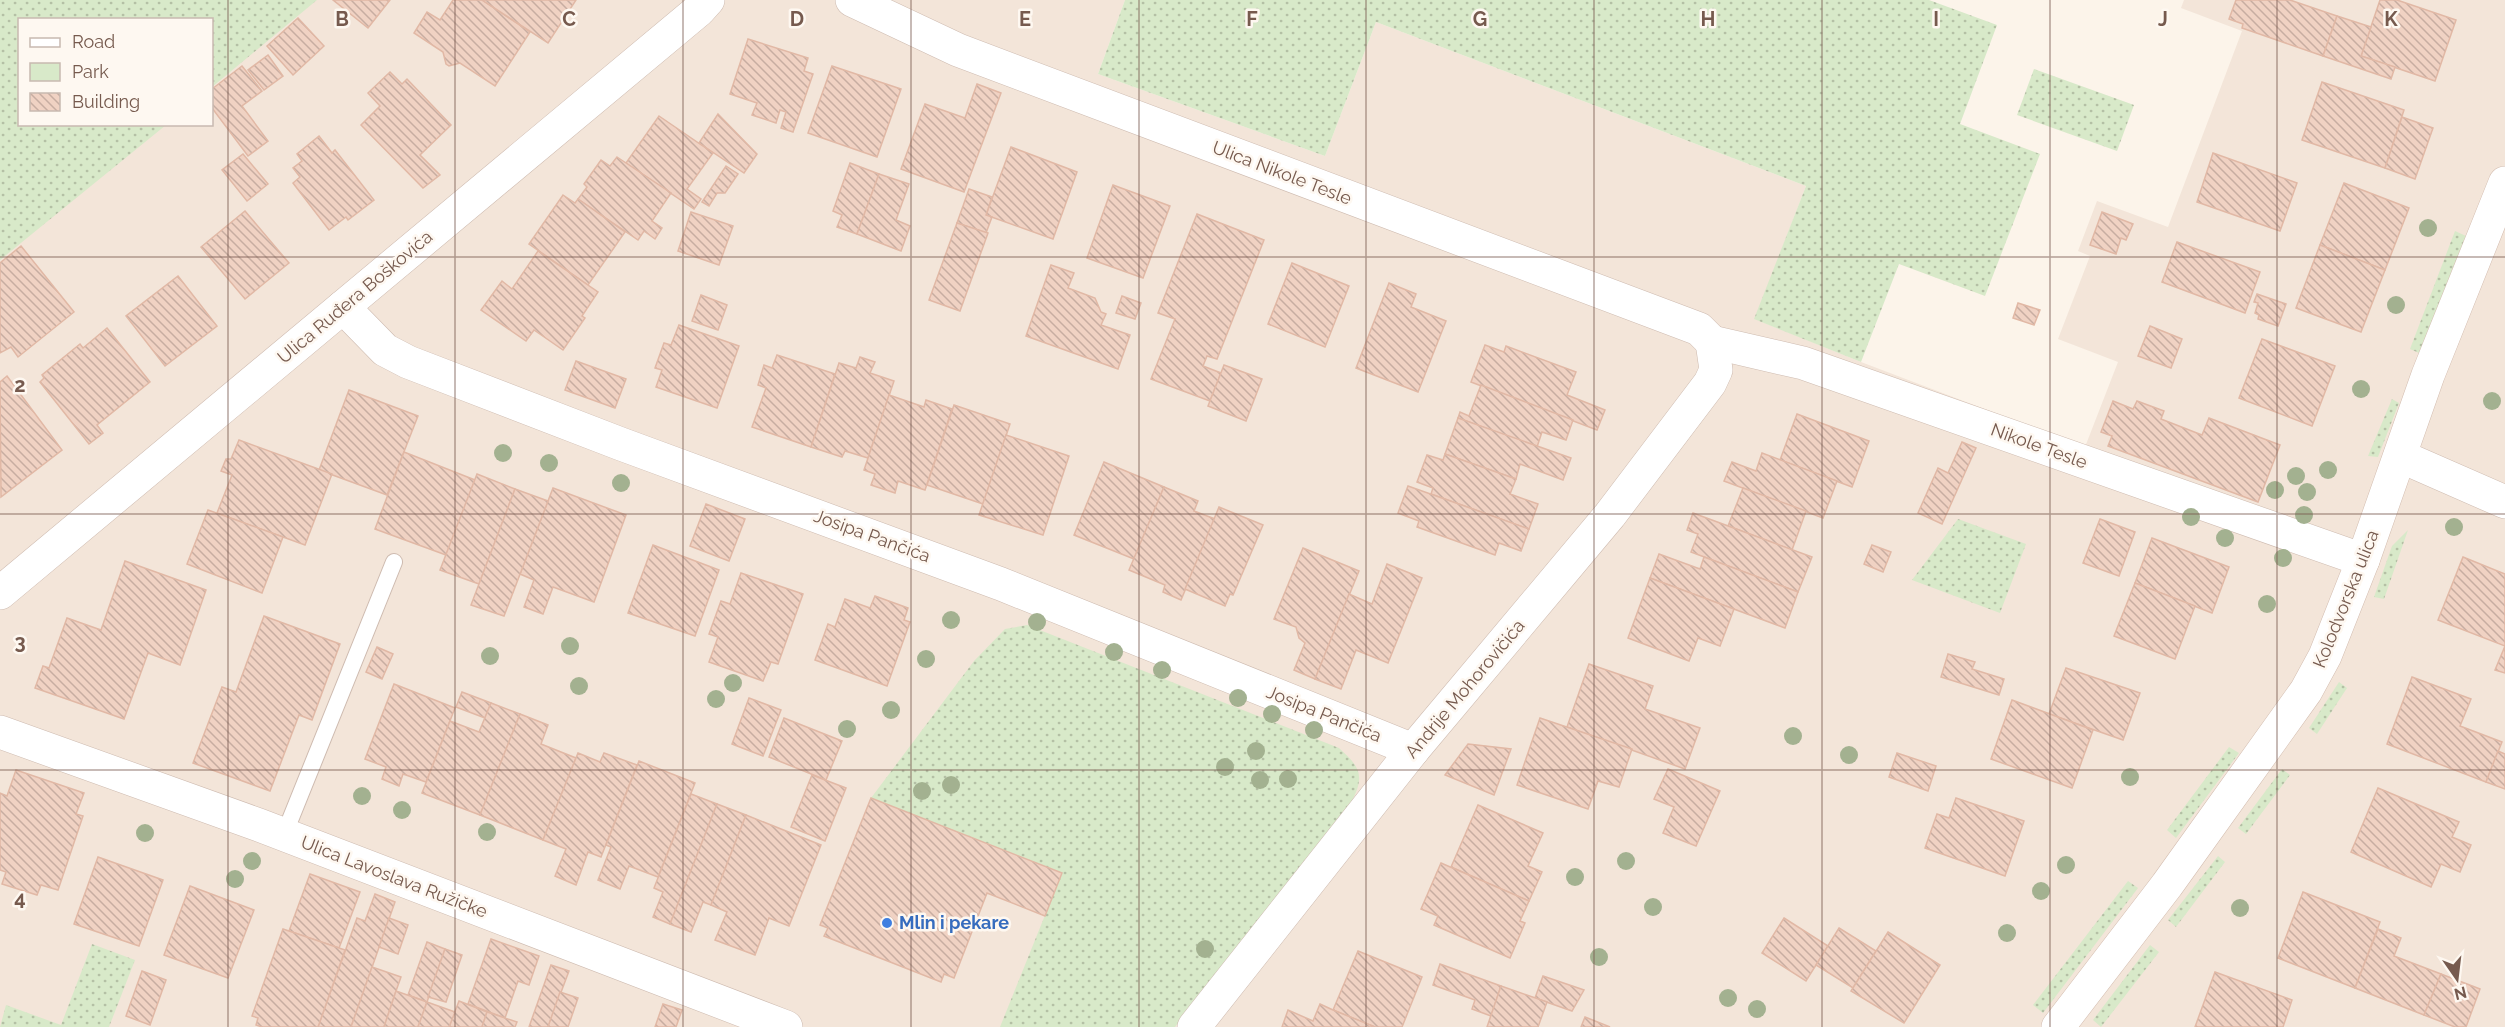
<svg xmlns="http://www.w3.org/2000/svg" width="2505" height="1027" font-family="Raleway,sans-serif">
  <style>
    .residential { fill: #f3e5d9; fill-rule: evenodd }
    .green { fill: url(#green-dots) }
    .building { fill: url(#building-back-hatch); stroke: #e1b8a5; stroke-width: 1.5 }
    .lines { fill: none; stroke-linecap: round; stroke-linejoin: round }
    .lane-casing { stroke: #cebbb0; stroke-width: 18 }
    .street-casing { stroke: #cebbb0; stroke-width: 34 }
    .secondary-casing { stroke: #d3bdb0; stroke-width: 34 }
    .lane { stroke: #fff; stroke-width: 16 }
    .street { stroke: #fff; stroke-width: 33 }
    .secondary { stroke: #fff; stroke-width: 33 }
    .tree { fill: #a3b190 }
    .grid { fill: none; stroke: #765a4e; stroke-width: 1.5; stroke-opacity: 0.55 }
    .shop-dot { fill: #3f7fe0; stroke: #fef8f1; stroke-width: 2 }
    .labels { text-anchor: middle; stroke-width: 5; stroke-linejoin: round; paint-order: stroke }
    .street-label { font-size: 18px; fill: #765a4e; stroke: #fef8f1 }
    .shop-label { font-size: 18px; font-weight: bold; fill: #366cbe; stroke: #fef8f1; text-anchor: start }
    .grid-label { font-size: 20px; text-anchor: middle; font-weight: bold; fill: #765a4e; stroke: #fef8f1; stroke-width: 5; stroke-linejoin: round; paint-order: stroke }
  </style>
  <defs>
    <pattern id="green-dots" width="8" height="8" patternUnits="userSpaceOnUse" patternTransform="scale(1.5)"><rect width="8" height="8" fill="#d8e9c9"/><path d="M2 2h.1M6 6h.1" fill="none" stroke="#b4c0a5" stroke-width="1.8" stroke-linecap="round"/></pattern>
    <pattern id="building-back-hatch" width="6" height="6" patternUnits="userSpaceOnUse" patternTransform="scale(1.5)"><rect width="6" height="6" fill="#f0d2c3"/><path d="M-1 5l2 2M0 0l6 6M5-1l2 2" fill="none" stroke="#c7ada1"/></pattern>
  </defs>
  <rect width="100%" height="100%" fill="#fcf4ea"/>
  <path class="residential" d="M0 0H1125L1098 74 1325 156 1376 22 1806 186 1755 319 1861 362 2085 447 2118 362 2058 339 2090 256 2078 251 2097 201 2168 227 2242 31 2181 8 2184 0H2505V1027H0ZM20 20H212V124H20Z"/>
  <g class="green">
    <path d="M0 0H317L212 87V20H20V124L166 125 0 260Z"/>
    <path d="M1125 0H1929L1997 25 1960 124 2040 154 1985 296 1899 264 1861 362 1754 319 1806 186 1376 22 1325 156 1098 74Z"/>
    <path d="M2034 69 2134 105 2117 151 2017 115Z"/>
    <path d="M2455 231 2466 236 2419 353 2410 349Z"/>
    <path d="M2392 399 2399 403 2378 457 2368 456Z"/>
    <path d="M1958 519 2026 544 2000 613 1912 580Z"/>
    <path d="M2408 530 2384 599 2374 597 2392 546Z"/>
    <path d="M1027 625 1339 748C1360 767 1365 775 1352 801L1175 1027H1000L1062 873 871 798 974 661 1005 629Z"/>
    <path d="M2339 682 2347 688 2317 734 2309 728Z"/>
    <path d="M2229 747 2239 753 2176 838 2167 830Z"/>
    <path d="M2282 769 2290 775 2246 834 2238 828Z"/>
    <path d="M2218 856 2225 862 2176 927 2168 920Z"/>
    <path d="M2128 881 2138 888 2043 1013 2033 1005Z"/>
    <path d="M92 944 135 960 109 1027H0L6 1005 61 1025Z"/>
    <path d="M2150 945 2159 952 2101 1027 2093 1020Z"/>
  </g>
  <g class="building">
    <path d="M333 0H390L368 28Z"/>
    <path d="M453 0H482L530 32 495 86 460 63 449 66 446 64 443 52 414 33 427 12 440 20Z"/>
    <path d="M482 0H576L548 43Z"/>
    <path d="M2236 0H2290L2337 16 2323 56 2242 28 2243 24 2229 19Z"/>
    <path d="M2380 0H2397L2456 20 2435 81 2361 56Z"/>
    <path d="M2337 16 2371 27 2361 56 2395 67 2391 79 2323 56Z"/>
    <path d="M298 18 324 46 293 75 267 46Z"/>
    <path d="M748 39 808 58 804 71 813 74 793 132 781 128 786 112 780 110 776 123 752 115 757 103 730 94Z"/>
    <path d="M268 55 283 76 264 90 248 70Z"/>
    <path d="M242 66 262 91 242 106 268 141 248 156 212 108V89Z"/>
    <path d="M832 66 901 89 877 157 808 133Z"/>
    <path d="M390 72 402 84 407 79 451 125 420 155 440 175 423 188 361 125 380 106 368 93Z"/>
    <path d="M2322 82 2404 110 2385 168 2302 140Z"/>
    <path d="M977 84 1001 93 964 192 901 169 925 104 965 118Z"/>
    <path d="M718 114 757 154 744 173 699 143Z"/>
    <path d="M659 116 713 153 687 189 701 199 694 209 626 163Z"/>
    <path d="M2402 117 2433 128 2415 179 2385 168Z"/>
    <path d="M319 136 332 153 335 150 374 200 348 220 346 217 329 230 293 183 300 177 293 168 302 161 297 154Z"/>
    <path d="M1011 147 1077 172 1053 239 986 215Z"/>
    <path d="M2213 153 2297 183 2280 231 2197 202Z"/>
    <path d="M243 154 268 184 247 201 222 170Z"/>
    <path d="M617 157 671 193 652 221 662 228 655 239 644 231 638 240 578 199 587 187 584 184 601 160 610 166Z"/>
    <path d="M850 163 879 174 857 234 837 227 842 215 833 211Z"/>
    <path d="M726 166 738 174 725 193H717L709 206 702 202Z"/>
    <path d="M879 174 909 184 896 220 910 226 901 251 857 234Z"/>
    <path d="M2344 183 2409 208 2385 270 2320 245Z"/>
    <path d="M1113 185 1170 206 1143 278 1087 258Z"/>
    <path d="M969 189 992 197 986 215 992 217 986 233 957 223Z"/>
    <path d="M563 195 575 203 578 199 625 232 588 285 529 244Z"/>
    <path d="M245 211 289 263 245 299 201 247Z"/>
    <path d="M691 212 733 226 719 265 678 251Z"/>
    <path d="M2102 212 2133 224 2126 240 2121 238 2116 254 2090 245Z"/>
    <path d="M1197 214 1264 240 1217 359 1207 356 1203 366 1221 373 1210 401 1151 379 1175 319 1158 313Z"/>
    <path d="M957 223 988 233 960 311 929 300Z"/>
    <path d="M2177 242 2260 272 2245 313 2162 282Z"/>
    <path d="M2320 245 2385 270 2361 332 2296 308Z"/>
    <path d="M21 246 74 312 18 357 11 347 0 353V263Z"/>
    <path d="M538 251 598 292 582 316 585 318 563 350 534 330 526 341 481 310 502 281 512 289Z"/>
    <path d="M1292 263 1349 286 1325 347 1268 324Z"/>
    <path d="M1051 265 1074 273 1068 288 1095 298 1101 312 1106 314 1101 325 1130 335 1118 369 1026 336Z"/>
    <path d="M178 276 217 326 165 366 126 316Z"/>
    <path d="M1389 283 1416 294 1411 307 1446 321 1418 392 1356 368Z"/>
    <path d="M2257 294 2286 304 2278 326 2258 319 2259 315 2255 313 2258 303 2254 302Z"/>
    <path d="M701 295 727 305 718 330 692 321Z"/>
    <path d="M1122 296 1141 303 1135 319 1116 313Z"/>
    <path d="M2018 303 2040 310 2034 325 2013 318Z"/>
    <path d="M679 325 739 346 717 408 656 387 662 370 655 368 664 343 671 345Z"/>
    <path d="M2150 326 2182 339 2171 368 2138 356Z"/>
    <path d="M107 328 150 382 97 425 103 433 89 444 40 382 44 378 42 375 80 344 83 348Z"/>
    <path d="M2262 339 2335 366 2312 426 2239 398Z"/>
    <path d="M1485 345 1504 352 1506 346 1576 372 1567 395 1605 410 1597 430 1471 382Z"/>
    <path d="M777 355 835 374 811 447 752 427 766 388 758 385 764 365 772 368Z"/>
    <path d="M860 357 875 362 870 373 894 381 868 458 845 451 842 457 811 447 839 363 856 368Z"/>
    <path d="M576 361 626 379 615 408 565 390Z"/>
    <path d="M1224 365 1262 379 1246 421 1208 406Z"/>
    <path d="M7 376 62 450 1 497 0 382Z"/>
    <path d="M1481 385 1573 420 1566 440 1542 432 1537 447 1458 418 1460 412 1469 416Z"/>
    <path d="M349 390 418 416 387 495 319 470Z"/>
    <path d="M889 395 924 407 926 400 952 409 925 490 898 481 895 493 871 485 875 474 864 470Z"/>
    <path d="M2113 401 2133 409 2137 401 2164 411 2161 419 2202 435 2209 418 2280 445 2258 502 2108 446 2112 436 2101 432Z"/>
    <path d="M954 405 1010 424 983 504 927 485Z"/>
    <path d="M1797 414 1869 441 1852 487 1780 460Z"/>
    <path d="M1458 418 1571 458 1563 480 1520 464 1516 479 1445 454Z"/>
    <path d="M1006 435 1069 456 1043 535 979 515Z"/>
    <path d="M239 440 332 474 305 545 217 513 232 475 221 471 226 459H231Z"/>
    <path d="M1962 442 1976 448 1942 524 1918 513 1938 468 1948 473Z"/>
    <path d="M404 452 475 480 446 555 375 529Z"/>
    <path d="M1762 453 1837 481 1823 518 1724 481 1732 462 1756 471Z"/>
    <path d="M1445 454 1516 479 1510 494 1538 504 1529 529 1431 494 1433 488 1417 482 1427 455 1443 460Z"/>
    <path d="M1104 462 1164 487 1134 559 1074 535Z"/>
    <path d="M477 474 515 489 479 584 440 570Z"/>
    <path d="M1408 486 1529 529 1521 551 1499 543 1495 555 1417 527 1419 521 1398 513Z"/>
    <path d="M1164 487 1198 501 1194 511 1215 519 1181 600 1163 592 1165 585 1129 570Z"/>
    <path d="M553 488 626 515 594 602 553 587 543 614 524 607 534 580 520 574Z"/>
    <path d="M1743 488 1806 511 1792 550 1728 526Z"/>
    <path d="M515 489 548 501 504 616 471 605Z"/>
    <path d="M706 504 745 519 729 561 690 546Z"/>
    <path d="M1219 507 1263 525 1233 595 1230 594 1225 606 1185 589Z"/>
    <path d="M208 510 283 537 262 593 187 564Z"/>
    <path d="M1693 513 1812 557 1798 592 1691 552 1698 534 1687 530Z"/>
    <path d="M2100 519 2135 532 2119 576 2083 563Z"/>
    <path d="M2152 538 2229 567 2212 613 2135 583Z"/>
    <path d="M653 545 719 570 695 636 628 613Z"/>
    <path d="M1872 545 1891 552 1883 572 1864 564Z"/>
    <path d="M1303 548 1359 571 1315 679 1294 670 1305 643 1299 638 1296 627 1274 619Z"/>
    <path d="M1659 554 1700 569 1704 557 1798 592 1785 628 1650 578Z"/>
    <path d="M2463 557 2505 574V646L2438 620Z"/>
    <path d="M125 561 206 590 180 665 148 653 124 719 35 688 43 666 49 668 67 618 101 630Z"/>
    <path d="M1387 564 1422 578 1388 663 1356 650 1341 689 1315 679 1349 594 1372 604Z"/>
    <path d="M741 573 803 594 778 664 771 662 763 681 709 662 718 637 709 634 721 601 730 604Z"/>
    <path d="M1650 578 1734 609 1720 646 1698 638 1689 661 1628 638Z"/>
    <path d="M2135 583 2195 606 2175 659 2114 636Z"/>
    <path d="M875 596 908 608 904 620 910 622 887 686 815 660 828 624 835 627 845 599 870 608Z"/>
    <path d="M264 616 340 644 312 720 299 715 270 791 193 763 222 687 236 692Z"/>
    <path d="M2505 646V673L2495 670Z"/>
    <path d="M377 647 393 654 382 679 366 672Z"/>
    <path d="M1948 654 1975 662 1972 669 2004 679 1999 695 1941 677Z"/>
    <path d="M1589 664 1653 686 1645 709 1700 728 1685 769 1567 727Z"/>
    <path d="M2066 668 2140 693 2123 740 2049 714Z"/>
    <path d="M2412 677 2471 699 2460 726 2502 742 2486 782 2387 744Z"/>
    <path d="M394 684 455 708 426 782 403 774 399 786 382 779 386 767 365 759Z"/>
    <path d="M462 692 491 703 485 718 456 707Z"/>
    <path d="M749 698 781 710 763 756 732 744Z"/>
    <path d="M2012 700 2093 730 2072 788 1991 759Z"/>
    <path d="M491 703 520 714 480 815 422 793 450 721 479 732Z"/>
    <path d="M520 714 548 725 541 744 576 758 543 840 480 815Z"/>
    <path d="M784 718 842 741 826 780 769 757Z"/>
    <path d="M1540 718 1632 749 1619 787 1598 781 1588 809 1517 785Z"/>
    <path d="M1468 744 1511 749 1494 795 1445 775Z"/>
    <path d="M2498 751 2505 754V789L2486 782Z"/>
    <path d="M578 753 600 762 604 753 637 765 601 857 588 852 576 885 555 876 566 849 543 840Z"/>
    <path d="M1897 753 1936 766 1928 791 1889 777Z"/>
    <path d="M639 761 695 783 658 877 629 866 620 889 598 880 611 847 606 845Z"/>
    <path d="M1668 769 1720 791 1696 846 1663 833 1674 807 1654 799Z"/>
    <path d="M16 770 84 793 76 814 83 816 58 890 41 885 37 895 2 884 6 872 0 870V793L7 796Z"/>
    <path d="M812 775 846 788 825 841 791 827Z"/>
    <path d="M2378 788 2459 822 2452 837 2471 845 2460 872 2441 864 2431 887 2351 852Z"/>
    <path d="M691 794 717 804 670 924 653 917 663 892 654 888Z"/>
    <path d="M871 798 1062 873 1045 916 987 893 954 978 944 974 941 982 824 936 828 928 820 925Z"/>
    <path d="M1956 798 2024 821 2005 876 1925 848 1937 814 1949 818Z"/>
    <path d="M717 804 746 815 711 905 703 902 691 932 670 924Z"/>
    <path d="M1478 805 1543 833 1528 866 1542 872 1529 901 1451 867Z"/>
    <path d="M746 815 821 845 789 926 769 918 755 955 715 940 727 912 711 905Z"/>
    <path d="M98 857 163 880 139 946 74 924Z"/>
    <path d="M1441 863 1529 901 1520 921 1525 923 1510 958 1434 925 1438 916 1421 909Z"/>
    <path d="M310 874 360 892 339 948 289 931Z"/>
    <path d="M190 886 254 910 228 978 164 955Z"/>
    <path d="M2303 892 2380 922 2355 988 2278 958Z"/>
    <path d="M375 894 395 902 351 1027H318L357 918 365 921Z"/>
    <path d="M389 918 408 925 398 954 379 947Z"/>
    <path d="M1784 918 1828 946 1806 981 1762 953Z"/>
    <path d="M1839 928 1876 951 1853 988 1816 965Z"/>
    <path d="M283 929 345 950 318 1027H262L256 1025 258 1018 252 1016Z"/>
    <path d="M2378 929 2401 938 2394 956 2441 974 2424 1015 2355 988Z"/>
    <path d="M1888 932 1940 965 1904 1023 1851 991Z"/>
    <path d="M491 939 539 956 529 985 518 981 505 1018 468 1004Z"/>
    <path d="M427 942 445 949 427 1002 408 995Z"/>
    <path d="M445 949 462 955 446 1002 428 997Z"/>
    <path d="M1358 951 1422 977 1402 1027H1375L1333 1010Z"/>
    <path d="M1440 964 1501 986 1491 1016 1472 1009 1475 1000 1433 985Z"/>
    <path d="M551 965 569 971 548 1027H529Z"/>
    <path d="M372 967 401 977 396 991 384 1027H351Z"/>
    <path d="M142 971 166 980 150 1025 126 1016Z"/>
    <path d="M2215 972 2292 1000 2283 1027H2195Z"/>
    <path d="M2441 974 2480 989 2466 1027H2455L2424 1015Z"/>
    <path d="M1543 976 1584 990 1572 1011 1535 998Z"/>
    <path d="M1501 986 1547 1002 1538 1027H1487Z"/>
    <path d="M396 991 427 1002 418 1027H384Z"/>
    <path d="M560 992 578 998 568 1027H548Z"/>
    <path d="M459 1001 487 1012 482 1027H449Z"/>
    <path d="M427 1002 455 1012 449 1027H418Z"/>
    <path d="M663 1004 682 1010 676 1027H655Z"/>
    <path d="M1320 1004 1333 1010 1375 1027H1282L1288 1010 1313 1021Z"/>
    <path d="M487 1012 517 1022 515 1027H482Z"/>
    <path d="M1585 1017 1610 1027H1581Z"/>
  </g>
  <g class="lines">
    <defs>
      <path id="lane" d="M284 835 394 562"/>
      <g id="street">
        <path d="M852 0 958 50 1699 329 1712 342"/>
        <path d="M343 307 385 350 408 362 621 444 1001 584 1413 750"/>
        <path d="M1712 342 1803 363 2363 560"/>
        <path d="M2400 456 2505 502"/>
        <path d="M0 593 699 10 708 0"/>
        <path d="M0 732 259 825 786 1027"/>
        <path d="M1194 1027 1413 750 1610 515 1710 383 1716 370 1712 342"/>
      </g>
      <path id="secondary" d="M2058 1027 2167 885 2306 691 2325 656 2363 560 2428 375 2505 183"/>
    </defs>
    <use href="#lane" class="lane-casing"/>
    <use href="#street" class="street-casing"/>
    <use href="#secondary" class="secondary-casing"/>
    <use href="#lane" class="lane"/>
    <use href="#street" class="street"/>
    <use href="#secondary" class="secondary"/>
  </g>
  <g class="tree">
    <circle cx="2428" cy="228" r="9"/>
    <circle cx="2396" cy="305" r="9"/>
    <circle cx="2361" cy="389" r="9"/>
    <circle cx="2492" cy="401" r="9"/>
    <circle cx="503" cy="453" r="9"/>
    <circle cx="549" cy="463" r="9"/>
    <circle cx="2328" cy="470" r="9"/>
    <circle cx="2296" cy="476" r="9"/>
    <circle cx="621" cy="483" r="9"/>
    <circle cx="2275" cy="490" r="9"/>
    <circle cx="2307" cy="492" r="9"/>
    <circle cx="2304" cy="515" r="9"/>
    <circle cx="2191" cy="517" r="9"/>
    <circle cx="2454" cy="527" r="9"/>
    <circle cx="2225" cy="538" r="9"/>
    <circle cx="2283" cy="558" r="9"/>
    <circle cx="2267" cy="604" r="9"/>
    <circle cx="951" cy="620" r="9"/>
    <circle cx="1037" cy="622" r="9"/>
    <circle cx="570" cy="646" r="9"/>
    <circle cx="1114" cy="652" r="9"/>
    <circle cx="490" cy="656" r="9"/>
    <circle cx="926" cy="659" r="9"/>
    <circle cx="1162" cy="670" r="9"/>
    <circle cx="733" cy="683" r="9"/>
    <circle cx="579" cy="686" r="9"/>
    <circle cx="1238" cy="698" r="9"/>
    <circle cx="716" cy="699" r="9"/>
    <circle cx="891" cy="710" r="9"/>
    <circle cx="1272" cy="714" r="9"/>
    <circle cx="847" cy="729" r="9"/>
    <circle cx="1314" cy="730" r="9"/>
    <circle cx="1793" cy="736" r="9"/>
    <circle cx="1256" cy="751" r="9"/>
    <circle cx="1849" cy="755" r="9"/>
    <circle cx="1225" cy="767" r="9"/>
    <circle cx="2130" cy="777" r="9"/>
    <circle cx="1288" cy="779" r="9"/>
    <circle cx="1260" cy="780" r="9"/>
    <circle cx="951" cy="785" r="9"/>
    <circle cx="922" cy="791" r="9"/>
    <circle cx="362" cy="796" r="9"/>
    <circle cx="402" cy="810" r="9"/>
    <circle cx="487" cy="832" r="9"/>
    <circle cx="145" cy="833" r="9"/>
    <circle cx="252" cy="861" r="9"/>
    <circle cx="1626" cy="861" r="9"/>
    <circle cx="2066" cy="865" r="9"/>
    <circle cx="1575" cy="877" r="9"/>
    <circle cx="235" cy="879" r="9"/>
    <circle cx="2041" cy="891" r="9"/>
    <circle cx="1653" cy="907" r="9"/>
    <circle cx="2240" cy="908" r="9"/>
    <circle cx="2007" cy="933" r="9"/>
    <circle cx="1205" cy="949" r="9"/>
    <circle cx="1599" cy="957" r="9"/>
    <circle cx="1728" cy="998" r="9"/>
    <circle cx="1757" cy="1009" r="9"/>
  </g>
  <path class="grid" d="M228 0V1027M455 0V1027M683 0V1027M911 0V1027M1139 0V1027M1366 0V1027M1594 0V1027M1822 0V1027M2050 0V1027M2277 0V1027M0 257H2505M0 514H2505M0 770H2505"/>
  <circle class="shop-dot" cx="887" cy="923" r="6"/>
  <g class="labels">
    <g class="street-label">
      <text transform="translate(1282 173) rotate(21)" y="6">Ulica Nikole Tesle</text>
      <text transform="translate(355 297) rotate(-40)" y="6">Ulica Ruđera Boškovića</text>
      <text transform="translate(2039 446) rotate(20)" y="6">Nikole Tesle</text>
      <text transform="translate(872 536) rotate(20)" y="6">Josipa Pančića</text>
      <text transform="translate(2346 599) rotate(-68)" y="6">Kolodvorska ulica</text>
      <text transform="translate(1465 689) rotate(-50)" y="6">Andrije Mohorovičića</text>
      <text transform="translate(1324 714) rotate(22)" y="6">Josipa Pančića</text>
      <text transform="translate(394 877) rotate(21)" y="6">Ulica Lavoslava Ružičke</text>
    </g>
    <g class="shop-label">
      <text x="899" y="929">Mlin i pekare</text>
    </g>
  </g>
  <g class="grid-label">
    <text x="342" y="26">B</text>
    <text x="569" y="26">C</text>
    <text x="797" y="26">D</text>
    <text x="1025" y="26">E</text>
    <text x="1252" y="26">F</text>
    <text x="1480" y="26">G</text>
    <text x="1708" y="26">H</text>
    <text x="1936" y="26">I</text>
    <text x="2163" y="26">J</text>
    <text x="2391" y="26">K</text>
    <text x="20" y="392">2</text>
    <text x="20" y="649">3</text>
    <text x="20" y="905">4</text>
  </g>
  <rect x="18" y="18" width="195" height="108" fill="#fef8f1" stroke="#c8b9b0" stroke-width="1.5"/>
  <rect x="30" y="38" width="30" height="9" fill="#ffffff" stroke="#c8b9b0" stroke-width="1.5"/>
  <text x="72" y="48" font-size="18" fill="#765a4e">Road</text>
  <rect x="30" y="63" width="30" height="18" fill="#d8e9c9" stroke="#c8b9b0" stroke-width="1.5"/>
  <text x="72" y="78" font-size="18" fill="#765a4e">Park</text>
  <rect x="30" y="93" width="30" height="18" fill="url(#building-back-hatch)" stroke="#c8b9b0" stroke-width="1.5"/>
  <text x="72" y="108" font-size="18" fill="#765a4e">Building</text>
  <g transform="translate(2457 979) rotate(166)" stroke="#fef8f1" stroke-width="4.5" paint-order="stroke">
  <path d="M0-4.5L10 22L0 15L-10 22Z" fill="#765a4e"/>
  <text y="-9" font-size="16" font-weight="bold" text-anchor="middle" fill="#765a4e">N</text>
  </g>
</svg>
